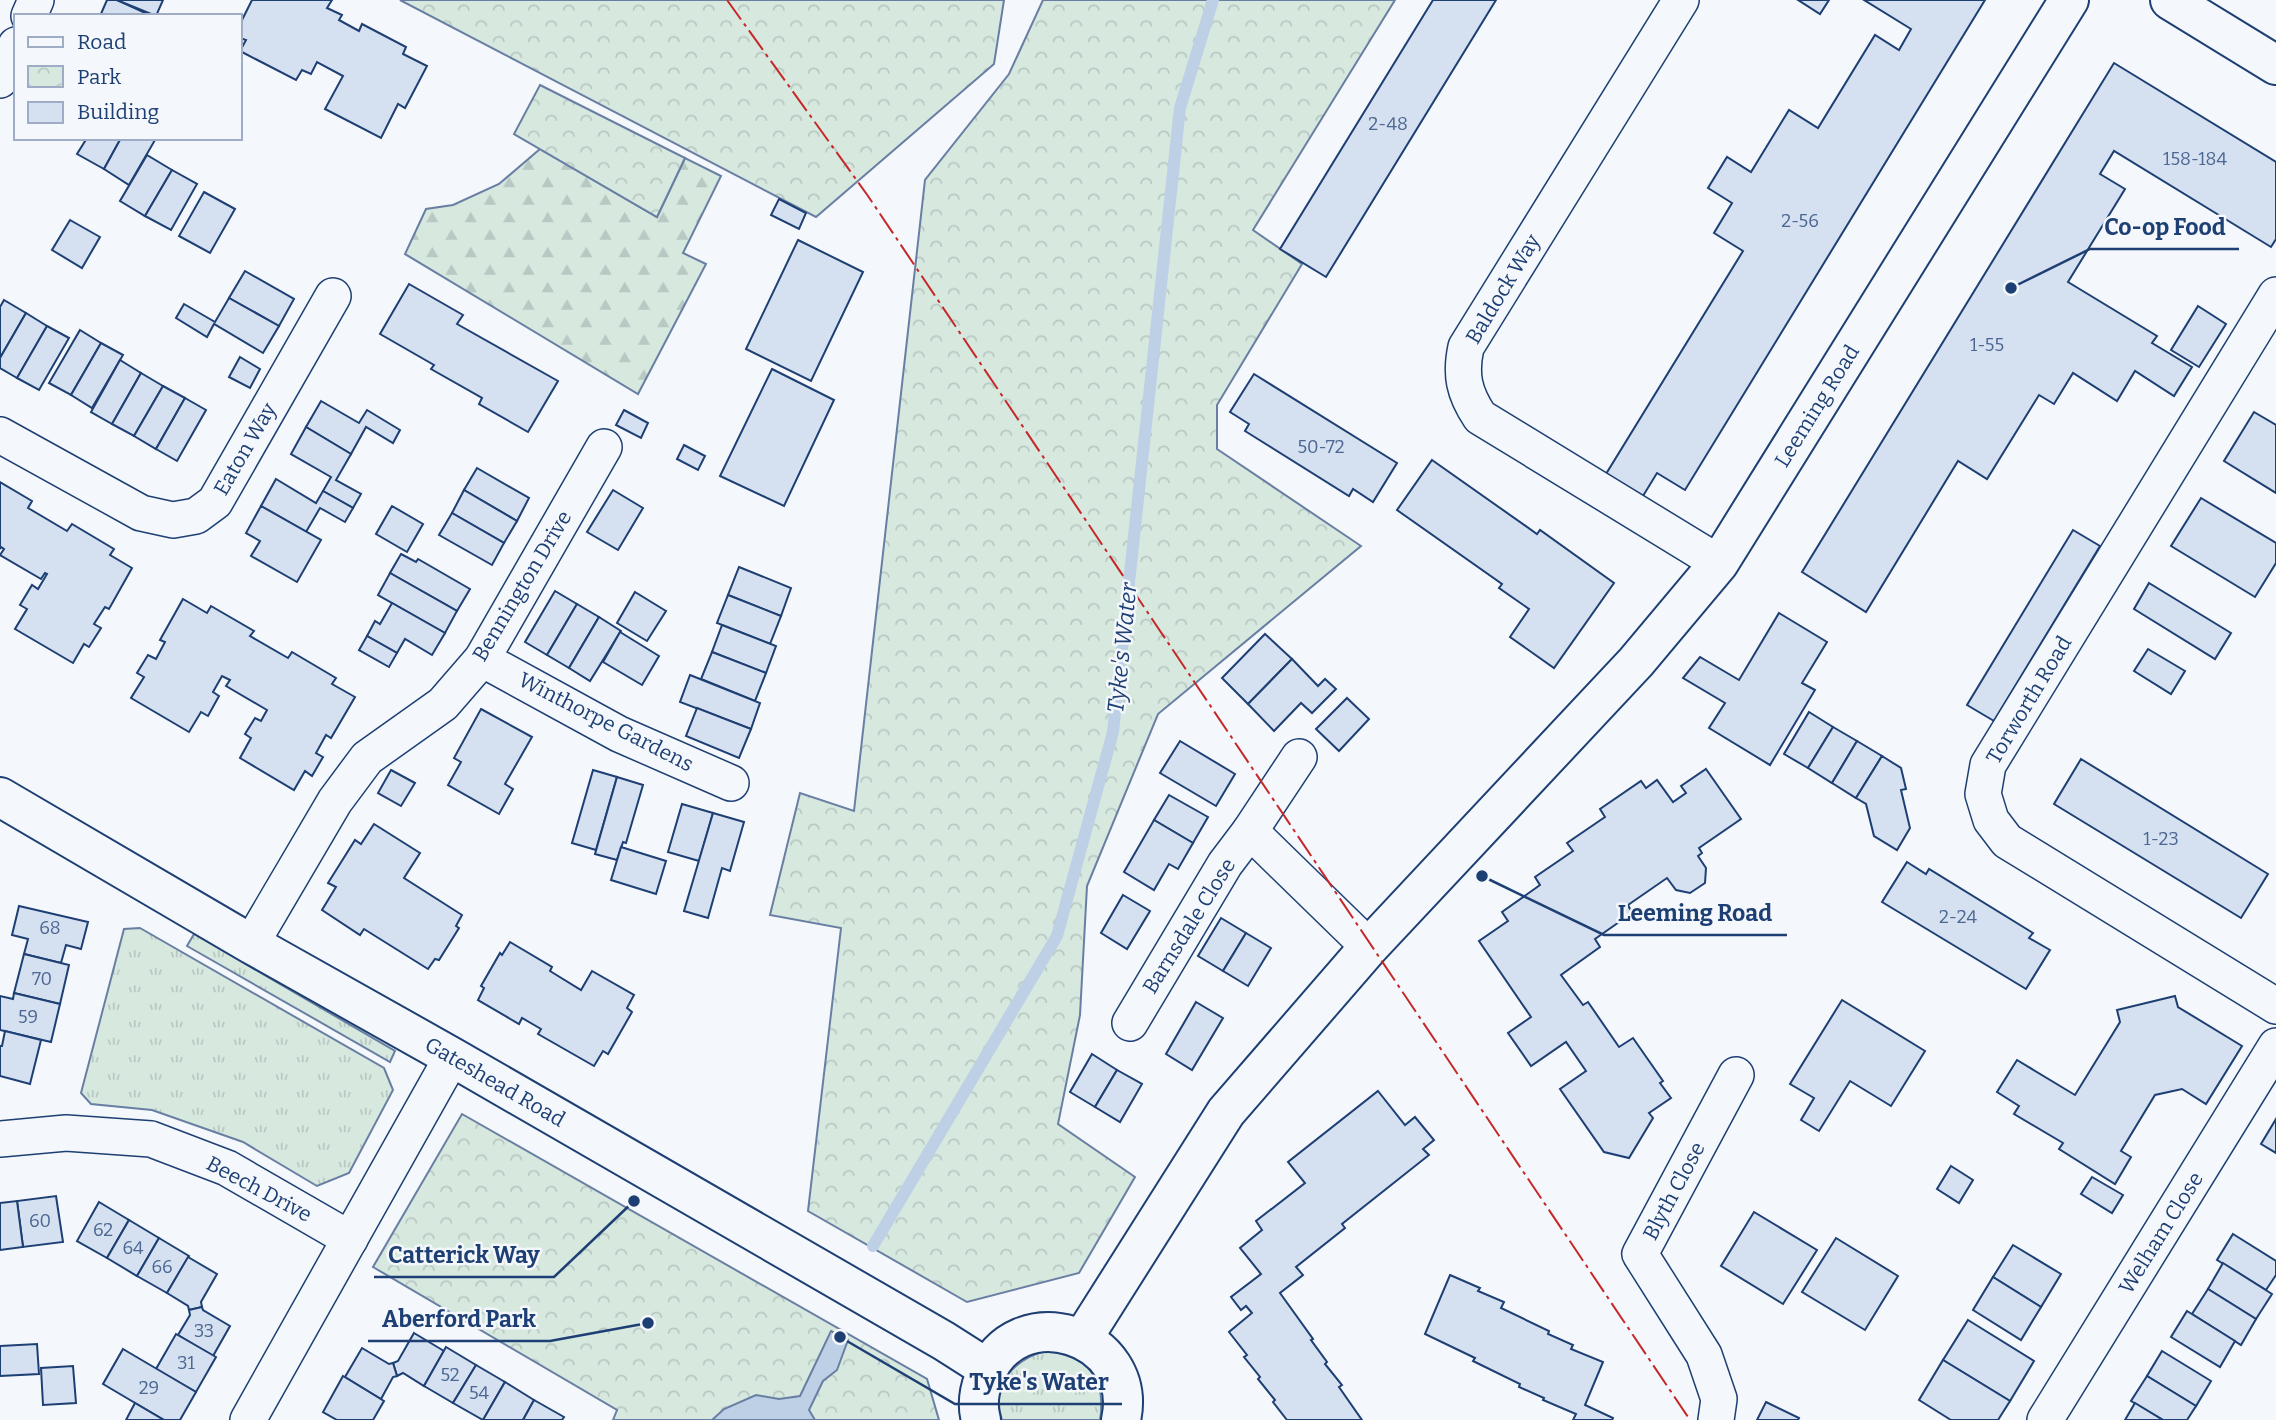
<svg xmlns="http://www.w3.org/2000/svg" width="2276" height="1420" font-family="Bitter,serif">
  <style>
    .grass { fill: url(#grass-tufts); stroke: #687fa3; stroke-width: 2 }
    .forest { fill: url(#forest-firs); stroke: #687fa3; stroke-width: 2 }
    .park { fill: url(#park-crowns); stroke: #687fa3; stroke-width: 2 }
    .water { fill: #bed0e5; stroke: #687fa3; stroke-width: 2 }
    .lines { fill: none; stroke-linecap: round; stroke-linejoin: round }
    .stream { stroke: #bed0e5; stroke-width: 12 }
    .building { fill: #d5e0f0; stroke: #1d3f73; stroke-width: 2 }
    .minor-casing { stroke: #1d3f73; stroke-width: 38 }
    .tertiary-casing { stroke: #1d3f73; stroke-width: 42 }
    .minor { stroke: #f4f7fb; stroke-width: 35 }
    .tertiary { stroke: #f4f7fb; stroke-width: 38 }
    .power { stroke: #c62828; stroke-width: 2; stroke-dasharray: 24 5 3.5 5; stroke-linecap: butt }
    .labels { text-anchor: middle; stroke-width: 5; stroke-linejoin: round; paint-order: stroke }
    .number-label { font-size: 18px; fill: #4b6792 }
    .street-label { font-size: 21px; fill: #1d3f73; stroke: #f4f7fb }
    .water-label { font-size: 23px; font-style: italic; fill: #1d3f73; stroke: #f4f7fb }
    .leader { fill: none; stroke: #1d3f73; stroke-width: 2.5 }
    .callout-dot { fill: #1d3f73; stroke: #f4f7fb; stroke-width: 2.5 }
    .callout-label { font-size: 23px; text-anchor: middle; font-weight: bold; fill: #1d3f73; stroke: #f4f7fb; stroke-width: 5; stroke-linejoin: round; paint-order: stroke }
  </style>
  <defs>
    <pattern id="grass-tufts" width="24" height="20" patternUnits="userSpaceOnUse" patternTransform="scale(1.75)"><rect width="24" height="20" fill="#d7e8df"/><path d="M3 7l-1-3M5 7V3M7 7l1-3M15 17l-1-3M17 17v-4M19 17l1-3" fill="none" stroke="#b8c8c3"/></pattern>
    <pattern id="forest-firs" width="22" height="20" patternUnits="userSpaceOnUse" patternTransform="scale(1.75)"><rect width="22" height="20" fill="#d7e8df"/><path d="M5 1l3.5 6h-7zM16 11l3.5 6h-7z" fill="#b8c8c3"/></pattern>
    <pattern id="park-crowns" width="20" height="18" patternUnits="userSpaceOnUse" patternTransform="scale(1.75)"><rect width="20" height="18" fill="#d7e8df"/><path d="M2 6a3 3 0 1 1 6 0M12 15a3 3 0 1 1 6 0" fill="none" stroke="#b8c8c3"/></pattern>
  </defs>
  <rect width="100%" height="100%" fill="#f4f7fb"/>
  <g class="grass">
    <path d="M140 928 384 1068 393 1090 349 1173 317 1186 243 1142 152 1110 91 1104 81 1093 124 929Z"/>
    <path d="M194 934 395 1051 390 1062 187 946Z"/>
    <path d="M1045 1351C1087 1355 1107 1378 1100 1420H1002C990 1385 1013 1360 1045 1351Z"/>
  </g>
  <path class="forest" d="M540 149 657 217 685 158 721 176 683 253 706 264 638 394 405 254 426 209 453 205 499 184Z"/>
  <g class="park">
    <path d="M400 0H1004L994 64 816 217Z"/>
    <path d="M1043 0H1395L1253 230 1302 264 1217 405V449L1361 546 1158 714 1087 886 1080 1015 1058 1124 1135 1177 1079 1273 967 1302 808 1211 841 928 770 915 800 793 854 811 925 180 1009 74Z"/>
    <path d="M540 85 685 158 657 217 514 134Z"/>
    <path d="M462 1114 927 1379 939 1420H613L617 1410 373 1267Z"/>
  </g>
  <path class="water" d="M831 1331 848 1340 837 1370 823 1381 809 1410 815 1420H712L724 1409 756 1395 779 1399 800 1396Z"/>
  <g class="lines">
    <path class="stream" d="M873 1246 1057 936 1113 732 1180 108 1213 0"/>
  </g>
  <g class="building">
    <path d="M107 0H117L152 16H100Z"/>
    <path d="M117 0H163L156 16Z"/>
    <path d="M252 0H332L327 8 342 15 339 20 359 31 362 24 406 47 403 54 427 66 405 108 398 104 381 138 325 109 343 76 317 62 311 74 302 70 296 80 240 51 246 40 240 38V24Z"/>
    <path d="M1433 0H1496L1326 277 1280 249Z"/>
    <path d="M1798 0H1829L1820 14Z"/>
    <path d="M1864 0H1985L1685 490 1657 473 1643 496 1606 474 1743 251 1714 233 1732 203 1708 188 1727 157 1751 172 1789 110 1818 128 1875 35 1899 50 1911 29Z"/>
    <path d="M2114 63 2276 162V239L2271 247 2114 151 2100 174 2125 189 2068 282 2157 336 2152 343 2192 367 2174 396 2135 371 2117 401 2073 373 2054 404 2039 395 1987 479 1958 461 1866 612 1802 572Z"/>
    <path d="M87 138H121L104 169 77 154Z"/>
    <path d="M121 138 155 140 129 185 104 169Z"/>
    <path d="M147 155 172 170 145 216 120 201Z"/>
    <path d="M172 170 197 184 171 230 145 216Z"/>
    <path d="M204 192 235 209 210 253 179 236Z"/>
    <path d="M779 199 806 213 799 229 771 215Z"/>
    <path d="M70 220 100 237 82 268 52 250Z"/>
    <path d="M798 240 863 272 811 381 746 349Z"/>
    <path d="M245 271 294 299 279 326 229 298Z"/>
    <path d="M409 284 463 315 457 324 558 381 528 432 479 404 482 398 431 369 434 365 380 334Z"/>
    <path d="M229 298 279 326 263 353 214 324 207 337 176 318 184 304 215 322Z"/>
    <path d="M4 300 26 313 0 358V307Z"/>
    <path d="M2198 306 2226 324 2199 367 2171 350Z"/>
    <path d="M26 313 47 326 17 378 0 368V358Z"/>
    <path d="M47 326 69 338 39 390 17 378Z"/>
    <path d="M80 330 101 343 71 395 49 383Z"/>
    <path d="M101 343 123 355 92 408 71 395Z"/>
    <path d="M240 357 260 369 250 388 229 377Z"/>
    <path d="M120 360 141 373 112 424 91 412Z"/>
    <path d="M772 369 834 400 784 506 720 476Z"/>
    <path d="M141 373 163 386 134 436 112 424Z"/>
    <path d="M1254 374 1397 463 1373 502 1353 489 1349 496 1245 431 1249 424 1230 412Z"/>
    <path d="M163 386 185 398 156 449 134 436Z"/>
    <path d="M185 398 206 410 177 461 156 449Z"/>
    <path d="M321 401 359 423 367 410 400 430 393 443 366 427 351 454 306 427Z"/>
    <path d="M624 410 648 423 641 438 616 425Z"/>
    <path d="M2254 412 2276 425V493L2224 461Z"/>
    <path d="M306 427 351 454 336 480 361 494 353 508 323 491 331 477 291 454Z"/>
    <path d="M684 445 705 456 698 470 677 459Z"/>
    <path d="M1432 460 1537 534 1540 530 1614 583 1554 668 1510 637 1529 609 1499 588 1502 584 1397 510Z"/>
    <path d="M477 468 529 498 517 521 464 490Z"/>
    <path d="M276 479 316 503 323 491 353 508 345 522 320 508 306 532 261 506Z"/>
    <path d="M0 482 32 501 28 508 67 531 72 524 114 549 110 555 132 568 109 609 105 607 94 624 101 628 89 647 84 644 73 663 15 629 27 609 20 605 32 585 38 589 47 574 45 573 41 579 0 555 4 549 1 547 0 549Z"/>
    <path d="M464 490 517 521 504 543 452 513Z"/>
    <path d="M613 490 643 508 618 550 587 532Z"/>
    <path d="M2201 498 2276 543V563L2255 597 2171 546Z"/>
    <path d="M261 506 321 540 297 582 251 556 260 541 246 533Z"/>
    <path d="M392 506 423 524 407 552 376 534Z"/>
    <path d="M452 513 504 543 492 565 439 535Z"/>
    <path d="M2073 530 2100 546 1994 721 1967 705Z"/>
    <path d="M401 554 416 562 418 559 470 589 457 611 390 573Z"/>
    <path d="M739 567 791 588 781 616 728 595Z"/>
    <path d="M390 573 457 611 445 633 378 595Z"/>
    <path d="M2149 583 2231 633 2215 659 2134 609Z"/>
    <path d="M555 591 577 604 547 655 525 642Z"/>
    <path d="M635 592 666 611 647 641 617 623Z"/>
    <path d="M728 595 781 616 770 644 717 623Z"/>
    <path d="M183 599 207 613 211 606 254 631 250 636 288 658 292 652 336 678 332 684 355 697 331 738 326 735 316 753 323 757 312 776 305 771 294 790 240 758 251 738 245 734 255 718 261 721 267 710 226 686 230 680 222 676 213 692 219 696 208 716 201 712 189 732 131 698 144 677 137 673 148 655 156 659 165 642 160 640Z"/>
    <path d="M392 603 445 633 432 655 405 639 397 653 367 636 375 621 380 624Z"/>
    <path d="M577 604 599 617 569 668 547 655Z"/>
    <path d="M1779 613 1827 642 1802 683 1815 690 1770 765 1709 728 1725 703 1683 678 1700 657 1739 680Z"/>
    <path d="M599 617 621 631 590 681 569 668Z"/>
    <path d="M722 625 776 646 766 673 712 652Z"/>
    <path d="M620 632 659 656 642 685 603 662Z"/>
    <path d="M1265 634 1292 659 1248 704 1222 678Z"/>
    <path d="M367 636 397 653 389 667 359 650Z"/>
    <path d="M2148 649 2185 671 2171 694 2134 671Z"/>
    <path d="M712 652 766 673 755 701 701 679Z"/>
    <path d="M1292 659 1318 686 1325 679 1336 689 1312 713 1301 703 1274 731 1248 704Z"/>
    <path d="M690 675 760 703 751 729 680 702Z"/>
    <path d="M1347 698 1369 719 1339 751 1316 729Z"/>
    <path d="M697 708 751 729 739 758 686 736Z"/>
    <path d="M481 709 532 737 505 784 513 789 499 814 448 785 461 762 454 758Z"/>
    <path d="M1809 712 1833 727 1808 768 1784 754Z"/>
    <path d="M1833 727 1857 741 1832 783 1808 768Z"/>
    <path d="M1180 741 1235 774 1216 806 1160 773Z"/>
    <path d="M1857 741 1882 756 1856 798 1832 783Z"/>
    <path d="M1882 756 1901 768 1906 789 1901 790 1910 828 1897 850 1874 836 1866 804 1856 798Z"/>
    <path d="M2081 759 2268 874 2241 918 2054 804Z"/>
    <path d="M1706 769 1741 819 1699 848 1702 853 1698 856 1706 868 1705 883 1690 893 1676 890 1667 878 1628 905 1632 913 1595 939 1600 947 1561 975 1583 1005 1588 1002 1619 1047 1633 1038 1663 1081 1660 1083 1671 1098 1649 1113 1653 1118 1629 1158 1604 1152 1560 1089 1586 1071 1566 1042 1531 1066 1508 1033 1531 1017 1479 941 1508 921 1502 912 1540 885 1535 877 1573 851 1567 843 1605 817 1600 809 1641 781 1646 788 1657 780 1673 802 1686 793 1681 786Z"/>
    <path d="M391 770 415 783 401 806 378 793Z"/>
    <path d="M593 770 617 777 596 850 572 843Z"/>
    <path d="M617 777 643 785 626 843 623 842 617 860 595 854Z"/>
    <path d="M1169 795 1208 817 1193 843 1154 820Z"/>
    <path d="M682 804 713 813 699 861 668 852Z"/>
    <path d="M713 813 744 822 730 871 722 868 708 918 684 911Z"/>
    <path d="M1154 820 1193 843 1178 869 1169 864 1154 890 1124 872Z"/>
    <path d="M374 824 420 853 404 878 462 915 456 926 459 928 439 960 435 959 428 969 364 929 360 935 322 910 336 887 328 883 355 840 361 844Z"/>
    <path d="M621 847 666 861 656 894 611 880Z"/>
    <path d="M1907 862 1926 874 1929 869 2033 933 2029 938 2050 950 2026 989 1882 902Z"/>
    <path d="M1123 895 1150 911 1127 949 1101 933Z"/>
    <path d="M19 906 88 922 81 949 66 945 61 963 24 954 28 939 12 935Z"/>
    <path d="M1221 918 1246 933 1223 971 1198 956Z"/>
    <path d="M1246 933 1271 948 1248 986 1223 971Z"/>
    <path d="M510 942 552 967 550 971 581 990 592 971 634 995 627 1008 632 1012 608 1054 603 1051 594 1066 538 1034 541 1029 522 1018 519 1024 478 1000 484 988 481 986 500 953 502 955Z"/>
    <path d="M24 954 69 965 60 1004 14 993Z"/>
    <path d="M14 993 60 1004 51 1042 0 1030V996L13 999Z"/>
    <path d="M2175 996 2178 1007 2242 1046 2206 1104 2182 1089 2155 1095 2121 1151 2131 1157 2115 1184 2059 1149 2063 1143 2014 1114 2019 1106 1997 1092 2017 1060 2075 1095 2120 1022 2117 1010Z"/>
    <path d="M1842 1000 1925 1051 1891 1106 1850 1081 1819 1131 1801 1120 1814 1098 1790 1084Z"/>
    <path d="M1196 1002 1223 1018 1192 1070 1166 1054Z"/>
    <path d="M5 1031 41 1040 30 1084 0 1076V1046H2Z"/>
    <path d="M1092 1054 1117 1070 1095 1107 1070 1092Z"/>
    <path d="M1117 1070 1142 1084 1120 1122 1095 1107Z"/>
    <path d="M1378 1091 1405 1125 1415 1117 1434 1140 1423 1149 1429 1155 1342 1224 1345 1228 1296 1267 1303 1275 1280 1293 1313 1339 1311 1340 1327 1362 1325 1364 1342 1385 1339 1387 1362 1420H1287L1273 1402 1275 1400 1258 1379 1260 1377 1244 1357 1247 1355 1229 1332 1252 1313 1246 1306 1241 1310 1231 1297 1261 1274 1240 1248 1262 1230 1256 1221 1305 1183 1288 1162Z"/>
    <path d="M2276 1119V1153L2261 1144Z"/>
    <path d="M1951 1166 1973 1180 1959 1203 1937 1189Z"/>
    <path d="M2092 1177 2123 1195 2112 1213 2081 1194Z"/>
    <path d="M56 1196 63 1242 23 1247 17 1201Z"/>
    <path d="M17 1201 23 1247 0 1250V1203Z"/>
    <path d="M99 1202 129 1220 107 1258 77 1241Z"/>
    <path d="M1754 1212 1817 1250 1783 1304 1721 1266Z"/>
    <path d="M129 1220 159 1238 137 1276 107 1258Z"/>
    <path d="M2233 1234 2276 1261V1275L2266 1290 2217 1260Z"/>
    <path d="M159 1238 189 1256 167 1293 137 1276Z"/>
    <path d="M1836 1238 1898 1276 1865 1330 1802 1292Z"/>
    <path d="M2013 1245 2061 1274 2041 1307 1993 1277Z"/>
    <path d="M188 1257 217 1274 201 1302 202 1307 189 1310 188 1306 167 1293Z"/>
    <path d="M2223 1263 2272 1294 2256 1319 2208 1289Z"/>
    <path d="M1450 1275 1480 1288 1478 1291 1504 1302 1501 1308 1549 1331 1548 1334 1573 1345 1571 1349 1603 1362 1585 1405 1613 1418 1612 1420H1573L1576 1414 1543 1400 1544 1398 1519 1387 1520 1384 1473 1361 1475 1358 1425 1334Z"/>
    <path d="M1993 1277 2041 1307 2021 1340 1973 1310Z"/>
    <path d="M2208 1289 2256 1319 2241 1345 2192 1314Z"/>
    <path d="M202 1307 203 1310 230 1326 213 1356 178 1335 190 1315 189 1310Z"/>
    <path d="M2187 1311 2235 1341 2220 1367 2171 1337Z"/>
    <path d="M1968 1320 2034 1361 2010 1401 1943 1360Z"/>
    <path d="M414 1333 444 1351 424 1386 403 1373 397 1376 393 1363 398 1361Z"/>
    <path d="M176 1334 216 1357 196 1392 156 1369Z"/>
    <path d="M37 1344 39 1374 0 1376V1346Z"/>
    <path d="M446 1347 476 1365 453 1403 424 1386Z"/>
    <path d="M362 1348 389 1364 393 1363 397 1376 393 1377 381 1399 345 1377Z"/>
    <path d="M123 1349 196 1392 180 1420H164L103 1384Z"/>
    <path d="M2162 1351 2211 1381 2196 1406 2147 1376Z"/>
    <path d="M1943 1360 2010 1401 1998 1420H1951L1919 1400Z"/>
    <path d="M476 1365 505 1382 483 1420 453 1403Z"/>
    <path d="M73 1366 76 1403 43 1405 41 1368Z"/>
    <path d="M343 1376 384 1401 373 1420H337L323 1412Z"/>
    <path d="M2147 1376 2196 1406 2187 1420H2163L2131 1401Z"/>
    <path d="M505 1382 534 1400 523 1420H483Z"/>
    <path d="M534 1400 564 1417 562 1420H523Z"/>
    <path d="M1766 1402 1799 1418 1798 1420H1757Z"/>
    <path d="M135 1403 164 1420H126Z"/>
    <path d="M2135 1403 2163 1420H2125Z"/>
  </g>
  <g class="lines">
    <defs>
      <g id="minor">
        <path d="M1681 0 1466 347C1460 375 1464 393 1480 417L1719 563"/>
        <path d="M29 16 36 0"/>
        <path d="M0 80 16 45"/>
        <path d="M2276 295 1988 765 1983 794 1991 820 2007 841 2276 1006"/>
        <path d="M0 435 141 513 173 520 196 516 215 502 333 296"/>
        <path d="M482 659 619 734 731 783"/>
        <path d="M1250 831 1299 757"/>
        <path d="M251 944 335 801 367 758 443 704 482 659 604 447"/>
        <path d="M1130 1023 1225 864 1250 831 1369 947"/>
        <path d="M0 1139 66 1133 151 1139 227 1168 350 1239"/>
        <path d="M248 1420 452 1057"/>
        <path d="M1716 1420 1719 1399 1704 1355 1640 1254 1736 1075"/>
        <path d="M2045 1420 2276 1046"/>
      </g>
      <g id="tertiary">
        <path d="M2170 0 2276 65"/>
        <path d="M0 797 251 944 452 1057 944 1341 988 1369"/>
        <path d="M1083 1338 1226 1112 1369 947 1636 662 1719 563 2069 0"/>
        <path d="M981 1420C977 1406 979 1391 984 1378 1015 1295 1140 1334 1121 1420"/>
      </g>
    </defs>
    <use href="#minor" class="minor-casing"/>
    <use href="#tertiary" class="tertiary-casing"/>
    <use href="#minor" class="minor"/>
    <use href="#tertiary" class="tertiary"/>
    <path class="power" d="M727 0 868 196 1690 1420"/>
  </g>
  <g class="labels">
    <g class="number-label">
      <text x="1388" y="130">2-48</text>
      <text x="2195" y="165">158-184</text>
      <text x="1800" y="227">2-56</text>
      <text x="1987" y="351">1-55</text>
      <text x="1321" y="453">50-72</text>
      <text x="2161" y="845">1-23</text>
      <text x="1958" y="923">2-24</text>
      <text x="50" y="934">68</text>
      <text x="42" y="985">70</text>
      <text x="28" y="1023">59</text>
      <text x="40" y="1227">60</text>
      <text x="103" y="1236">62</text>
      <text x="133" y="1254">64</text>
      <text x="162" y="1273">66</text>
      <text x="204" y="1337">33</text>
      <text x="186" y="1369">31</text>
      <text x="450" y="1381">52</text>
      <text x="149" y="1394">29</text>
      <text x="479" y="1399">54</text>
    </g>
    <g class="street-label">
      <text transform="translate(1503 289) rotate(-59)" y="7">Baldock Way</text>
      <text transform="translate(1817 406) rotate(-58)" y="7">Leeming Road</text>
      <text transform="translate(245 449) rotate(-60)" y="7">Eaton Way</text>
      <text transform="translate(522 586) rotate(-59)" y="7">Bennington Drive</text>
      <text transform="translate(2029 700) rotate(-59)" y="7">Torworth Road</text>
      <text transform="translate(606 722) rotate(27)" y="7">Winthorpe Gardens</text>
      <text transform="translate(1189 926) rotate(-58)" y="7">Barnsdale Close</text>
      <text transform="translate(495 1082) rotate(30)" y="7">Gateshead Road</text>
      <text transform="translate(259 1189) rotate(28)" y="7">Beech Drive</text>
      <text transform="translate(1674 1191) rotate(-62)" y="7">Blyth Close</text>
      <text transform="translate(2161 1233) rotate(-58)" y="7">Welham Close</text>
    </g>
    <g class="water-label">
      <text transform="translate(1122 648) rotate(-84)" y="8">Tyke's Water</text>
    </g>
  </g>
  <path class="leader" d="M2011 288L2090 249H2239M1482 876L1604 935H1787M634 1201L554 1277H374M648 1323L550 1341H368M840 1337L955 1404H1122"/>
  <g class="callout-dot">
    <circle cx="2011" cy="288" r="7"/>
    <circle cx="1482" cy="876" r="7"/>
    <circle cx="634" cy="1201" r="7"/>
    <circle cx="648" cy="1323" r="7"/>
    <circle cx="840" cy="1337" r="7"/>
  </g>
  <g class="callout-label">
    <text x="2165" y="235">Co-op Food</text>
    <text x="1695" y="921">Leeming Road</text>
    <text x="464" y="1263">Catterick Way</text>
    <text x="459" y="1327">Aberford Park</text>
    <text x="1039" y="1390">Tyke's Water</text>
  </g>
  <rect x="14" y="14" width="228" height="126" fill="#f4f7fb" stroke="#9eadc5" stroke-width="2"/>
  <rect x="28" y="37" width="35" height="10" fill="#f4f7fb" stroke="#9eadc5" stroke-width="2"/>
  <text x="77" y="49" font-size="21" fill="#1d3f73">Road</text>
  <rect x="28" y="66" width="35" height="21" fill="url(#park-crowns)" stroke="#9eadc5" stroke-width="2"/>
  <text x="77" y="84" font-size="21" fill="#1d3f73">Park</text>
  <rect x="28" y="102" width="35" height="21" fill="#d5e0f0" stroke="#9eadc5" stroke-width="2"/>
  <text x="77" y="119" font-size="21" fill="#1d3f73">Building</text>
</svg>
